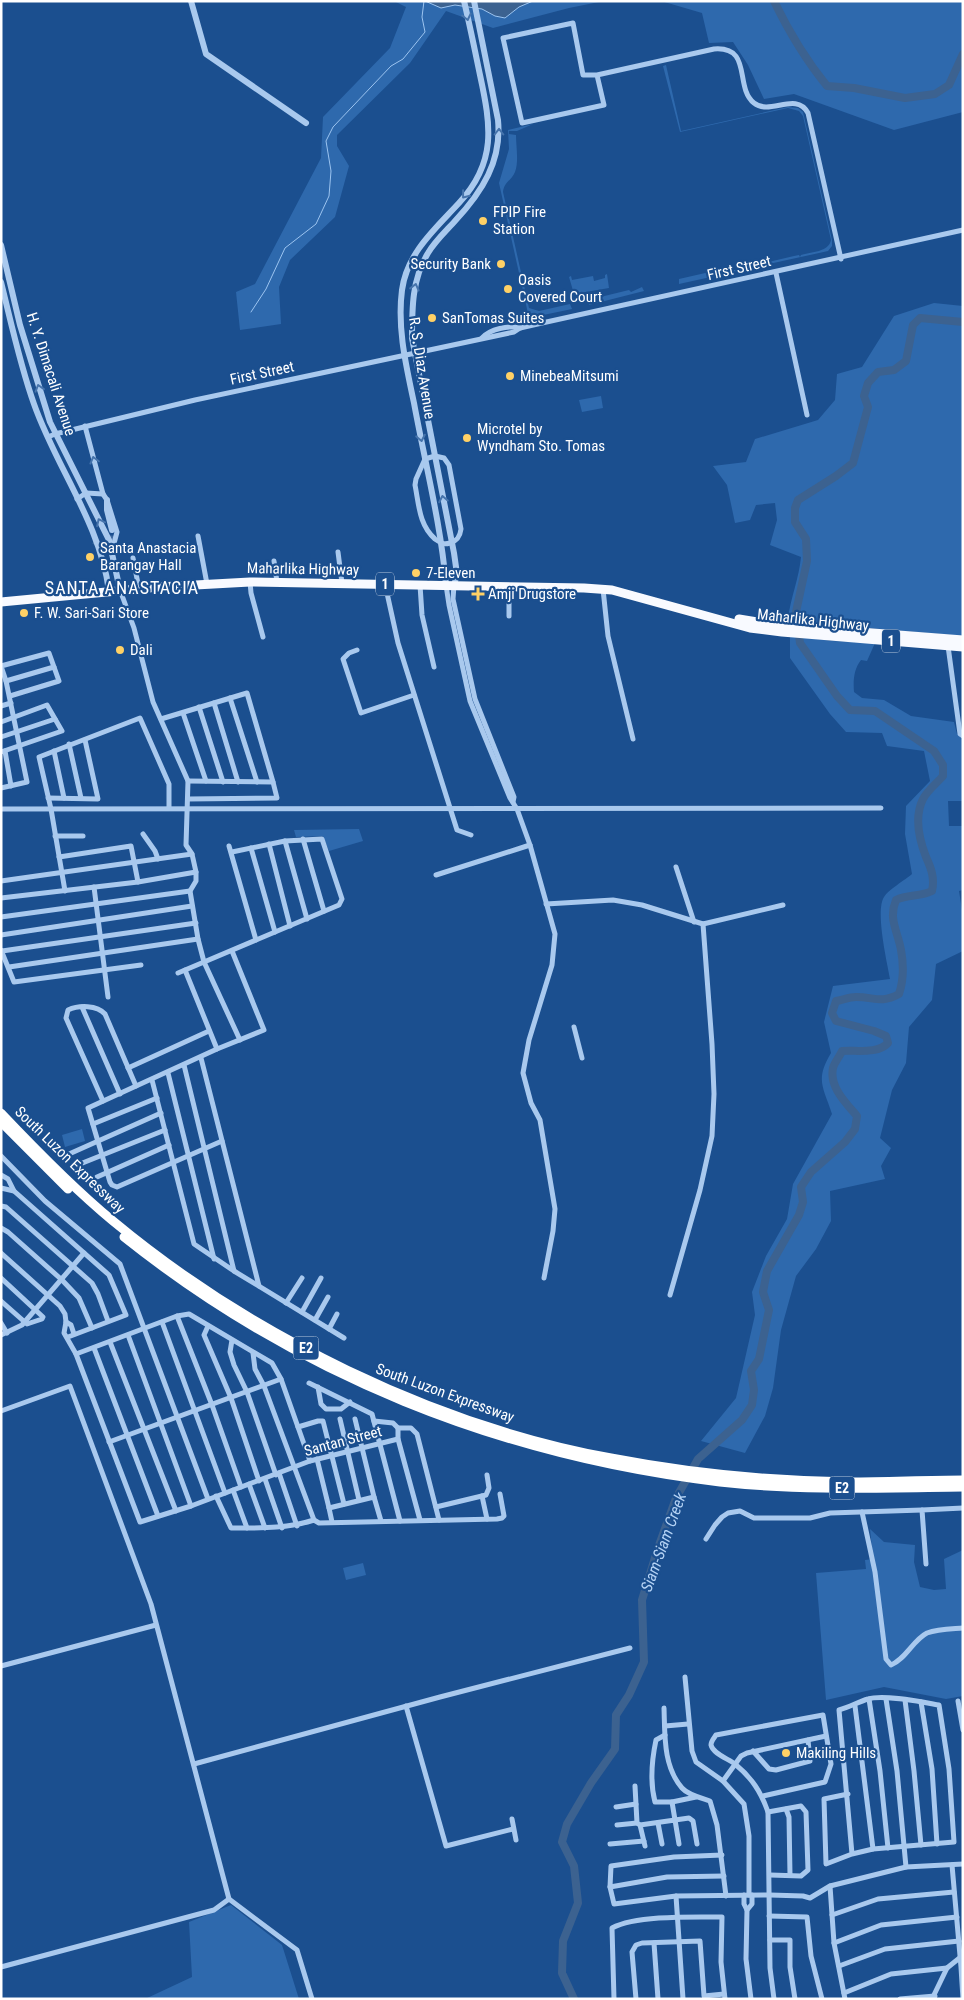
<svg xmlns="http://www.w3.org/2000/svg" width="964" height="2000" font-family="'Roboto Condensed',sans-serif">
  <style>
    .green { fill: #2e69ad }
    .water { fill: #3c6290; stroke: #9cc4f0 }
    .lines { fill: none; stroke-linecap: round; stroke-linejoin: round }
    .stream { stroke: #9cc4f0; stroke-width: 1 }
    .river { stroke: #3c6290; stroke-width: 8 }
    .tertiary-tunnel { stroke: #3d69a0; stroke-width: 6; stroke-dasharray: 6 3; stroke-linecap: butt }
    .minor { stroke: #a9c9ee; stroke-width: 5 }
    .tertiary { stroke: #a9c9ee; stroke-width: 6 }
    .trunk { stroke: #f8faff; stroke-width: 9 }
    .motorway { stroke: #fff; stroke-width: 9 }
    .oneway { stroke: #4674ac }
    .poi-dot { fill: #ffd166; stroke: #1b4f8f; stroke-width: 2 }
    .labels { text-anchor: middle; stroke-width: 4.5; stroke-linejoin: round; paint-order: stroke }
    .shield { fill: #1b4f8f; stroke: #bbcadd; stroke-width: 1 }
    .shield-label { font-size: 14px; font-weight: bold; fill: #fff }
    .poi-label { font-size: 15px; fill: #fff; stroke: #1b4f8f; text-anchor: start }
    .street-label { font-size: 15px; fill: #fff; stroke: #1b4f8f }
    .water-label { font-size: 16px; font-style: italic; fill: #b5d3f5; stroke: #1b4f8f }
    .quarter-label { font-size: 18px; letter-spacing: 1px; fill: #fff; stroke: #1b4f8f }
  </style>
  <rect width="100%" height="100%" fill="#1b4f8f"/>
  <g class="green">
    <path d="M394 1H604L569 8 493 28 446 11 410 63 337 135V146L349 166 335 217 290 260 279 287 281 324 240 330 236 292 255 284 321 158 323 117 390 48 406 7Z"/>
    <path d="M661 1H963V112L894 130 794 94 764 99 748 65 733 42 709 43 702 13Z"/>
    <path d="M666 65 681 131 788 107 798 108 803 112 832 240V246L828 251 679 284V279L714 271 722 273 794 256 799 255 800 257 801 255C811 252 829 252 831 240L803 116 799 111 788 108 680 132 663 66Z"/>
    <path d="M533 124 517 131H509V134L516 135C516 146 519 162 515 172 512 180 504 182 503 192L529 308 539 311 570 304 572 309 529 318 499 183 509 149 508 130Z"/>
    <path d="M607 274 609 288 574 294 569 277 571 276 572 280 593 276 594 281 605 278V275Z"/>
    <path d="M642 287 644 291 589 305 588 300 629 290 631 292Z"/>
    <path d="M934 303 963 306V636L835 625 788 618C791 597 799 578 801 557L770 545 777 520 775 503 756 505 750 520 735 523 727 485 713 466 746 462 755 439 818 420 835 400 837 374 862 367 894 316Z"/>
    <path d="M601 396 603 408 582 412 579 400Z"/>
    <path d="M790 636 833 641 875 643 867 661 861 660C854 669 853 680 854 692L862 698 884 700 911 716 954 722 957 734 963 733V801H948L949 826H963V890L959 891 963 916V951L936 964 932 1000 909 1027 906 1063 892 1090 880 1138 891 1148 881 1166 885 1179 830 1191 831 1221 816 1249 796 1276 781 1330 773 1388 765 1416 745 1453 701 1441 736 1398 755 1315 752 1292 766 1256 787 1219 793 1184 832 1114C823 1086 815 1080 831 1053L824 1022 833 986 890 979C887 962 875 911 884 897 888 890 905 880 912 874L905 834 906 806 930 781 924 751 887 746 882 733 846 732 830 714 790 658Z"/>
    <path d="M359 829 363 841 329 851 323 836 296 837 294 830Z"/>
    <path d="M82 1129 85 1141 65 1147 62 1135Z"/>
    <path d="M870 1529 884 1542 915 1545 914 1562 920 1587 934 1590 946 1589 944 1559 963 1550V1696L946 1699 884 1687 826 1700 816 1573 866 1569 865 1560 873 1559Z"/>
    <path d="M363 1563 366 1575 346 1580 343 1568Z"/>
    <path d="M231 1905 282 1945 299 1999H145L192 1977 189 1922Z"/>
  </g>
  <path class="water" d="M425 1H533L519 7 505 18 495 16 482 9 455 5 441 8Z"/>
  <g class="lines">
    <path class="stream" d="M251 312 266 289 285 248 316 224 329 196 331 171 326 141 333 127 391 66 403 59 425 32 422 17 424 1"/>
    <g class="river">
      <path d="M774 1C789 32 805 59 827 86L854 88 905 98 935 94 949 85 963 54"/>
      <path d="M574 1999 562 1973 563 1941 578 1903 574 1866 562 1842 567 1824 591 1783 615 1749 616 1715 629 1695 644 1662 642 1600 658 1548 676 1498 698 1459 742 1420 752 1405 754 1390 751 1371 759 1359 769 1310 763 1292 767 1271 799 1215 803 1202 801 1187 811 1172 845 1142 855 1129 857 1116C846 1103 829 1087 833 1068 834 1063 840 1056 842 1051 857 1050 878 1054 888 1043L886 1036 874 1031 836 1021 832 1013 836 1001C842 1000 850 997 856 997 875 997 880 1004 899 994 904 979 904 966 901 950 898 932 888 919 896 900 908 894 920 897 932 891 935 878 931 868 926 857 919 839 914 817 923 799 927 791 937 783 943 776V765L934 751 875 711 850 710 837 696 800 643 796 612 807 561 806 539 795 522V508L798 500 836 476 853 463 868 407 864 396 868 383 878 372 894 370 906 361 913 325 920 318 963 322"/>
    </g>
    <path class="tertiary-tunnel" d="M94 541 100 545C109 545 113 539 112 530"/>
    <g class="minor">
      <path d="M597 75 604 105 522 123 503 38 573 23 583 75H597L714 49C753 46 734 87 754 103 770 116 796 91 808 113L841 259"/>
      <path d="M776 273 807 415"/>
      <path d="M482 338C490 329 509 325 520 328"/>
      <path d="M85 426 103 494 107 500 117 532 112 551"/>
      <path d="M48 437 55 434 195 400 514 332 520 328 542 323 963 230"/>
      <path d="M435 456 444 458 449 465 461 529C460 537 457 541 450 543 443 545 441 543 435 539 419 525 419 505 415 485L416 479 425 459Z"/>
      <path d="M77 499 86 493 103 494"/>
      <path d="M198 536 207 584"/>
      <path d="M338 552 342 583"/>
      <path d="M133 558 139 589"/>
      <path d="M274 561 277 582"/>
      <path d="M250 582 251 593 263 637"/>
      <path d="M385 584 398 643 457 830 471 835"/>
      <path d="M420 585 422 615 434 667"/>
      <path d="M446 585 449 605 470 701 510 798 517 809 530 845 555 934 552 965 529 1040 523 1073 531 1103 540 1120 555 1209 553 1231 544 1278"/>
      <path d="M454 585 453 599 475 699 514 797 513 802"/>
      <path d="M509 587V616"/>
      <path d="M603 589 608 636 633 739"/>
      <path d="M120 590 134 628 153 702 188 781 186 845 192 854 196 872V881L190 891 198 939 204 962 240 1040"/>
      <path d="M948 646 960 734 963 736"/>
      <path d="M357 650 349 653 343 659 361 713 414 695"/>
      <path d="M6 681 54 667"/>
      <path d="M230 698 257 782"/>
      <path d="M214 703 238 782"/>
      <path d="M1 706 11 703"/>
      <path d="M199 707 223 782"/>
      <path d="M183 713 206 781"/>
      <path d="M161 719 247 693 273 782"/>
      <path d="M1 722 47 705 62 731 1 752"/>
      <path d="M1 737 55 719"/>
      <path d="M69 744 81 798"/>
      <path d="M5 751 11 786"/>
      <path d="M54 751 64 798"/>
      <path d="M1 788 27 782 6 681 1 666 49 653 59 681 10 696"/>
      <path d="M48 798 98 799 85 740"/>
      <path d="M188 799 277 798 273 782 188 781"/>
      <path d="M1 809 881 808"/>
      <path d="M143 834 155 851 158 859"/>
      <path d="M55 836H83"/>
      <path d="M303 839 324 911"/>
      <path d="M285 841 307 919"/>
      <path d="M269 844 290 926"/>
      <path d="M229 846 256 940"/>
      <path d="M251 848 275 932"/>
      <path d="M59 857 131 846 138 882"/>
      <path d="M676 867 694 922"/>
      <path d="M436 875 530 845"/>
      <path d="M1 881 192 854"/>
      <path d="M94 887 108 997"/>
      <path d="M65 891 51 809 39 757 140 718 169 784V808"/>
      <path d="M1 898 138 882 196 872"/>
      <path d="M546 904 613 900 642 905 703 924 783 905"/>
      <path d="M1 917 190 891"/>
      <path d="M1 935 192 906"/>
      <path d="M1 950 14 982 141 965"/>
      <path d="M2 951 196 923"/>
      <path d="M9 967 198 939"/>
      <path d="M185 970 217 1049"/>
      <path d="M178 973 339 905 342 899 322 839 285 841 232 852"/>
      <path d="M82 1007 120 1094"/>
      <path d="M574 1027 582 1058"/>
      <path d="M201 1058 259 1286"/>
      <path d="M184 1065 234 1271"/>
      <path d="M128 1068 209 1031"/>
      <path d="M168 1073 214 1259"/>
      <path d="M152 1080 194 1244 234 1271 344 1338"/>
      <path d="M103 1101 66 1018 68 1010C79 1005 97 1005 105 1014L136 1086"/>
      <path d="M93 1124 157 1098"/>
      <path d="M222 1141 117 1187 112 1185 110 1182 88 1108 217 1049 264 1030 232 951"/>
      <path d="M69 1154 161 1113"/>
      <path d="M1 1156 45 1201 120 1264 208 1499"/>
      <path d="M80 1164 165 1130"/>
      <path d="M1 1175 8 1179 14 1191"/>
      <path d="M97 1177 169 1145"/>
      <path d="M1 1188 14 1191 109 1275 126 1315 68 1337"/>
      <path d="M1 1206 6 1207 92 1283 98 1294 108 1321"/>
      <path d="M1 1228 8 1232 62 1280 79 1298 92 1328"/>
      <path d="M1 1253 60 1306 65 1314 66 1322 64 1333 76 1354 140 1522 191 1506 310 1461 398 1439"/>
      <path d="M1 1278 43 1317 42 1319 27 1324 1 1301"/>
      <path d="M670 1295 700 1190 712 1136 714 1094 712 1044 703 924"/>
      <path d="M286 1303 302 1278"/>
      <path d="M302 1312 321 1278"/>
      <path d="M177 1316 212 1405 241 1487"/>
      <path d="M315 1320 328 1297"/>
      <path d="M66 1322 71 1325 74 1334"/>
      <path d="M162 1322 225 1493"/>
      <path d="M1 1323 7 1333"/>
      <path d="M208 1326 204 1335 231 1398 259 1481"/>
      <path d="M329 1329 337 1314"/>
      <path d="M1 1335 22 1325 84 1253"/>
      <path d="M128 1335 191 1506"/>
      <path d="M232 1340 230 1352 234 1365 247 1392 276 1475"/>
      <path d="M110 1342 176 1511"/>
      <path d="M94 1348 158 1516"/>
      <path d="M253 1353 255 1369 264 1386 314 1520"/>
      <path d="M76 1354 177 1316 189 1314 272 1363 281 1379 310 1461"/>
      <path d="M309 1383 372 1414 400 1521"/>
      <path d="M318 1387 321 1404 326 1409H341L350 1402"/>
      <path d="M1 1411 70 1386 151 1604 229 1899 297 1950 312 1999"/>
      <path d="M340 1419 359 1500"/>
      <path d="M355 1419 374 1497"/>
      <path d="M374 1421 393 1423 398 1428"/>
      <path d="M298 1427 318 1421H323L344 1504"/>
      <path d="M109 1442 281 1379"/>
      <path d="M317 1459 329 1508"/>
      <path d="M279 1473 297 1526"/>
      <path d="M265 1479 282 1528"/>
      <path d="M249 1484 265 1528"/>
      <path d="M233 1490 247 1528"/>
      <path d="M216 1496 231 1528C260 1528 286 1529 314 1520L319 1523 497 1519 502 1518 504 1516 500 1494"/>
      <path d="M482 1496 487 1519"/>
      <path d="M436 1507 486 1495 489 1488 487 1475"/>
      <path d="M862 1512 875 1572 886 1659 891 1665C906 1659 913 1640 927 1633 938 1629 951 1629 963 1628"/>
      <path d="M420 1520 398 1439V1428H411L417 1434 439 1520"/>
      <path d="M332 1522 329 1508 374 1497 381 1521"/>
      <path d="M706 1539 715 1525 722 1517 728 1513 740 1511 754 1518H810L830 1513 922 1510"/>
      <path d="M926 1564 922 1510 963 1508"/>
      <path d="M1 1666 156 1625"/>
      <path d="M685 1677 692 1751 696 1762 723 1781 744 1804 749 1836V1895"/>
      <path d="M869 1699 880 1771 888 1848"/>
      <path d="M886 1699 897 1771 906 1867"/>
      <path d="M905 1700 914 1771 921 1845"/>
      <path d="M958 1701 963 1730"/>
      <path d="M921 1702 932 1769 937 1844"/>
      <path d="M406 1706 446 1846 513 1829"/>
      <path d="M855 1706 873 1849"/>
      <path d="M664 1708C665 1735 663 1766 682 1788 688 1795 701 1798 710 1801L717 1825 726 1896"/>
      <path d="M665 1726 688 1724"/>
      <path d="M665 1735 656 1740C652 1759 650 1783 655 1802H672L696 1797"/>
      <path d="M753 1751 769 1769 776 1770 810 1761 808 1740"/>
      <path d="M194 1764 440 1697 630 1648"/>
      <path d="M723 1781 741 1756 747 1753 826 1736"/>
      <path d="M635 1786 637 1823 640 1825"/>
      <path d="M848 1794 824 1799 826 1864 852 1854 873 1849 954 1842 949 1769 939 1705C922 1702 883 1694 868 1699 858 1702 850 1707 839 1710L852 1854"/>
      <path d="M763 1796 825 1782 831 1764 823 1715 716 1735C714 1738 711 1741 711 1745 713 1754 729 1759 735 1764 752 1778 761 1792 768 1812L770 1968 774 1999"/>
      <path d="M672 1802 675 1820 689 1818 693 1821 697 1844"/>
      <path d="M616 1807 636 1804"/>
      <path d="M786 1809 789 1817 790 1875"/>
      <path d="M768 1812 801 1806 806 1812 808 1870 801 1876 770 1875"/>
      <path d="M512 1819 516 1840"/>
      <path d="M658 1823 662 1844"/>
      <path d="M617 1825 637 1823"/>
      <path d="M610 1844 644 1841"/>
      <path d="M645 1846 640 1825 675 1820 679 1844"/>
      <path d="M722 1855 674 1857 611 1866 610 1887 614 1904 676 1896 770 1895 803 1896 810 1898 830 1886 906 1867 963 1864"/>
      <path d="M952 1865 961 1967 963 1999"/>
      <path d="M830 1886 834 1943 845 1999"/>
      <path d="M610 1887 667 1877 724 1876"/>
      <path d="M744 1895V1904L747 1910 746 1959 751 1999"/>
      <path d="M676 1896 683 1999"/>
      <path d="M747 1910 752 1904V1895"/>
      <path d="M832 1915 878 1899 954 1892"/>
      <path d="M769 1916 807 1917 811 1956 822 1999"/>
      <path d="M770 1940H790V1967L795 1999"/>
      <path d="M654 1943 658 1999"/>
      <path d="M834 1943 881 1925 957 1917"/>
      <path d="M839 1966 885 1949 959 1941"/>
      <path d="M1 1967 214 1910 229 1899"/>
      <path d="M844 1993 891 1974 947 1968"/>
      <path d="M614 1999 612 1928C637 1915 693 1917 722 1917L721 1962 725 1999"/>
      <path d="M636 1999 632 1952 636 1945 642 1943 700 1941 704 1996 724 1994"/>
      <path d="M900 1999 935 1996"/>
      <path d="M932 1999 947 1968 962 1956"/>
    </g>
    <g class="tertiary">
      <path d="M191 1 206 54 306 123"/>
      <path d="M1 245 20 325 50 422 109 540 120 590"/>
      <path d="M1 282C11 322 20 365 34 404 56 467 100 523 109 591"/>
      <path d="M107 500V510L112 530"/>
      <path d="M446 585C441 524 425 463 414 403 406 365 397 328 402 290 407 253 435 229 459 203 497 162 491 126 480 75 475 51 470 26 464 1"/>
      <path d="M454 585 457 574 454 553 412 338C412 308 412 279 428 253 435 241 446 231 455 221 482 192 502 161 498 120L474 1"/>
    </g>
    <g class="trunk">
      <path d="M1 602 159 587 250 582 584 588 612 590 750 628 782 632 963 647"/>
      <path d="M739 619 783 626 963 640"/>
    </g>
    <g class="motorway">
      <path d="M1 1113C37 1151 73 1188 113 1221 250 1335 435 1426 611 1458 689 1473 771 1481 850 1482 888 1482 925 1480 963 1480"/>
      <path d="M1 1122 68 1189"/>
      <path d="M124 1237C297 1375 500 1456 720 1482 800 1491 882 1488 963 1487"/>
    </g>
  </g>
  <defs><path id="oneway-chevron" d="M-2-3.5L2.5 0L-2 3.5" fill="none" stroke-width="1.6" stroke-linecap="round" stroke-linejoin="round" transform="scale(1.25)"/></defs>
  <g class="oneway">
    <use href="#oneway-chevron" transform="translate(467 17) rotate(77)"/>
    <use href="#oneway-chevron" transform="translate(499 132) rotate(-90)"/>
    <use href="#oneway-chevron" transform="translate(465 195) rotate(128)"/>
    <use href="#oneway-chevron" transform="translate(415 287) rotate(-76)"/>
    <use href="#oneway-chevron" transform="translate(39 388) rotate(-107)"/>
    <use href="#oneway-chevron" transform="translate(421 438) rotate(79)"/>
    <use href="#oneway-chevron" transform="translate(94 460) rotate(-105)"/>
    <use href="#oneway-chevron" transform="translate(443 499) rotate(-101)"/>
    <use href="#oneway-chevron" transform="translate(100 522) rotate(-116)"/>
  </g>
  <g class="poi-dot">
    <circle cx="483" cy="221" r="5"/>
    <circle cx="501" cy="264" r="5"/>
    <circle cx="508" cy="289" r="5"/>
    <circle cx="432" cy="318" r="5"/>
    <circle cx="510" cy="376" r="5"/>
    <circle cx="467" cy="438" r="5"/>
    <circle cx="90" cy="557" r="5"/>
    <circle cx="416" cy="573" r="5"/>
    <path d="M475.5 586.5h5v5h5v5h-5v5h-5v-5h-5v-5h5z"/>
    <circle cx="24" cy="613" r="5"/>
    <circle cx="120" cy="650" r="5"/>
    <circle cx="786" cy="1753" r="5"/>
  </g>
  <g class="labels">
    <g class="shield">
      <rect x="376" y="572.5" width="18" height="23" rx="4"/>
      <rect x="882" y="629.5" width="18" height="23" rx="4"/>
      <rect x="293.5" y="1336.5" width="25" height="23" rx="4"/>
      <rect x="829.5" y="1476.5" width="25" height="23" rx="4"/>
    </g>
    <g class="shield-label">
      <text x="385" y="589">1</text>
      <text x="891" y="646">1</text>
      <text x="306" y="1353">E2</text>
      <text x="842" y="1493">E2</text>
    </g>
    <g class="poi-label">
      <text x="493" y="217">FPIP Fire<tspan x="493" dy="17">Station</tspan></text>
      <text x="491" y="269" text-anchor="end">Security Bank</text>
      <text x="518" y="285">Oasis<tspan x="518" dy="17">Covered Court</tspan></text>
      <text x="442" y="323">SanTomas Suites</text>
      <text x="520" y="381">MinebeaMitsumi</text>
      <text x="477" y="434">Microtel by<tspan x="477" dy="17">Wyndham Sto. Tomas</tspan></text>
      <text x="100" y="553">Santa Anastacia<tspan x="100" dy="17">Barangay Hall</tspan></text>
      <text x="426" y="578">7-Eleven</text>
      <text x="488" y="599">Amji Drugstore</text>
      <text x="34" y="618">F. W. Sari-Sari Store</text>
      <text x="130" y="655">Dali</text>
      <text x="796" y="1758">Makiling Hills</text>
    </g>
    <g class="street-label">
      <text transform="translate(739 268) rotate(-13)" y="5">First Street</text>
      <text transform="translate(422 368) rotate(81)" y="5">R. S. Diaz Avenue</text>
      <text transform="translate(262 373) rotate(-12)" y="5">First Street</text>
      <text transform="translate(51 374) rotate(72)" y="5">H. Y. Dimacali Avenue</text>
      <text transform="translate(303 569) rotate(1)" y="5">Maharlika Highway</text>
      <text transform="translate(813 620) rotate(6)" y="5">Maharlika Highway</text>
      <text transform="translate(70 1160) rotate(44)" y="5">South Luzon Expressway</text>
      <text transform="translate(445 1393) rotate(20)" y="5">South Luzon Expressway</text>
      <text transform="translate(343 1441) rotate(-15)" y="5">Santan Street</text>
    </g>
    <g class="water-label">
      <text transform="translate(663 1542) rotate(-70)" y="6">Siam-Siam Creek</text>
    </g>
    <g class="quarter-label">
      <text x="122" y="594">SANTA ANASTACIA</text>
    </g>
  </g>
  <rect width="964" height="2000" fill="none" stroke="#ffffff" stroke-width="5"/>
</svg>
